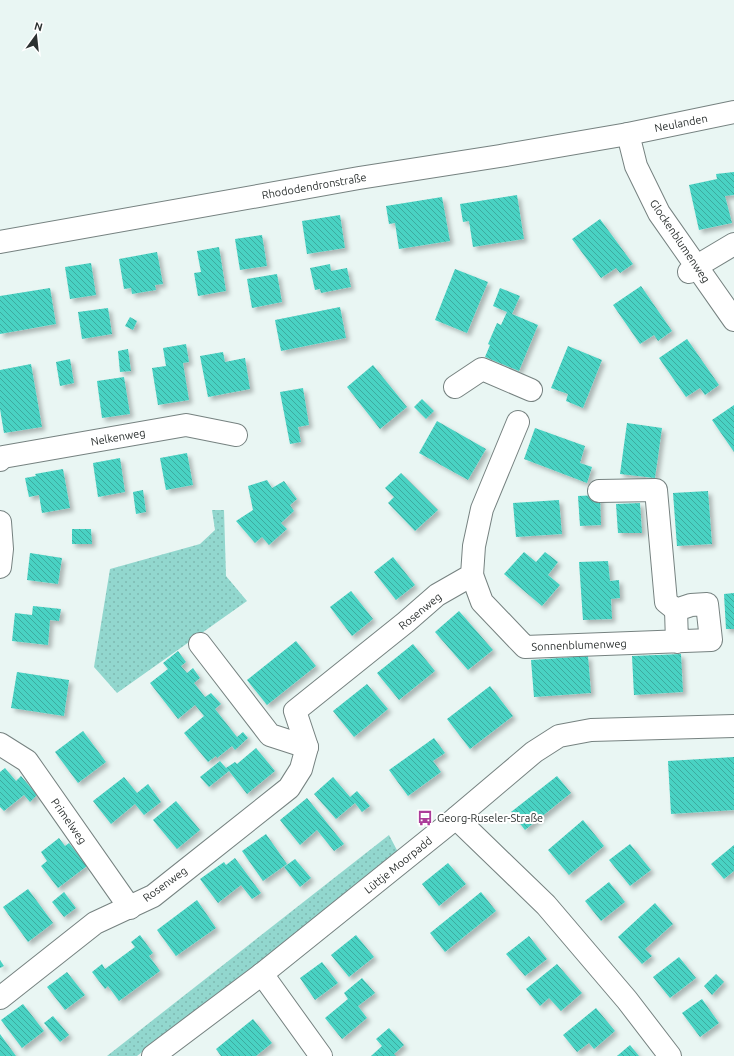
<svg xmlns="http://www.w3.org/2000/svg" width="734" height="1056" font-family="Ubuntu,sans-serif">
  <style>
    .green { fill: url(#green-dots) }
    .building { fill: url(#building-back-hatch); filter: url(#shadow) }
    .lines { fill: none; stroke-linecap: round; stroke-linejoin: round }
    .minor-casing { stroke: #768280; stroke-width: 24 }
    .minor { stroke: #fff; stroke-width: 22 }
    .labels { text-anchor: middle; stroke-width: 4; stroke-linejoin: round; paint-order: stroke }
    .street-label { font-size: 11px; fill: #2c3130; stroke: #fff }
    .poi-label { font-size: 11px; fill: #2c3130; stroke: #fff; text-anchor: start }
  </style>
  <defs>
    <pattern id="green-dots" width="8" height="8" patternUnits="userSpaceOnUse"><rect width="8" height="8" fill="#92d7ce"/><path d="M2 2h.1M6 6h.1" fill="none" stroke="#7eb9b1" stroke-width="1.8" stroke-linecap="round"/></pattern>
    <pattern id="building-back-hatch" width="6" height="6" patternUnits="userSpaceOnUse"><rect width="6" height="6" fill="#49d2c3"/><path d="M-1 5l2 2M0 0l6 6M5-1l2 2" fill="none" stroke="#3dab9f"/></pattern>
    <filter id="shadow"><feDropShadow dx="3.5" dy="3.5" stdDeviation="2" flood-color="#0004"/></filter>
  </defs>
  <rect width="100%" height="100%" fill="#e9f6f3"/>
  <g class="green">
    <path d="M212 510H224L226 576 247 601 117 693 94 667 110 569 200 544 215 530Z"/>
    <path d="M389 835 399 854 137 1056H107Z"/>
  </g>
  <g class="building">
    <path d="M734 172V195L725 196 732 223 699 230 689 185 717 179 716 174Z"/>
    <path d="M517 195 524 239 473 247 469 221 463 222 460 204Z"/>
    <path d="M442 197 450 241 399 249 395 223 389 224 386 206Z"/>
    <path d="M340 215 345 248 307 254 302 221Z"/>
    <path d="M600 219 633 264 620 273 616 268 601 278 572 239Z"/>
    <path d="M262 235 267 266 240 270 235 239Z"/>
    <path d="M219 247 226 291 198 296 194 273 201 272 197 251Z"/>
    <path d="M157 252 163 284 155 285 156 290 132 294 131 288 124 289 119 259Z"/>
    <path d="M91 263 96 295 70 299 65 267Z"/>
    <path d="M330 264 331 271 347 268 351 287 321 293 320 289 315 290 310 268Z"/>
    <path d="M455 269 488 282 467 333 435 320Z"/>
    <path d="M277 274 282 302 252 308 247 279Z"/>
    <path d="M641 286 672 331 658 341 654 335 640 344 613 305Z"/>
    <path d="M50 288 56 324 0 334V296Z"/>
    <path d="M500 288 520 296 512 314 538 325 519 371 485 357 490 345 488 344 497 323 501 325 507 312 493 306Z"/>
    <path d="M340 307 346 338 281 351 275 320Z"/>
    <path d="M108 308 112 334 82 339 78 312Z"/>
    <path d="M130 317 137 321 133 330 125 326Z"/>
    <path d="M687 339 719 385 705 395 700 388 686 397 659 358Z"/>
    <path d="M186 344 189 362 183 363 189 400 158 405 152 368 166 366 163 348Z"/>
    <path d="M568 346 602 360 583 408 566 401 568 394 551 388Z"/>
    <path d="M128 349 131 371 120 372 118 351Z"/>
    <path d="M223 352 225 362 245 358 250 389 208 397 200 356Z"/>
    <path d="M70 359 74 383 60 386 56 362Z"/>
    <path d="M31 364 42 427 4 433 0 409V370Z"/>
    <path d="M373 365 407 407 380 429 347 387Z"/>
    <path d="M124 377 130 414 102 418 97 381Z"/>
    <path d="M303 388 309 425 298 427 301 442 290 444 280 392Z"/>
    <path d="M422 399 434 411 426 419 414 407Z"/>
    <path d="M734 405V452L712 420Z"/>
    <path d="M437 421 486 449 468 480 419 453Z"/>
    <path d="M627 423 662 428 655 478 620 474Z"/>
    <path d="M535 428 585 446 580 463 592 467 587 483 524 459Z"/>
    <path d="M187 453 193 485 166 490 160 458Z"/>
    <path d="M120 458 125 492 98 497 93 463Z"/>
    <path d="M63 469 70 508 42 513 39 495 29 497 25 478 36 476 35 474Z"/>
    <path d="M401 473 438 510 415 531 388 503 394 497 385 488Z"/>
    <path d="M267 480 272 488 284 481 297 499 290 505 294 511 281 523 287 529 269 545 262 537 255 543 236 521 253 510 248 486Z"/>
    <path d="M143 490 146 512 136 514 133 492Z"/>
    <path d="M708 491 712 544 677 546 673 493Z"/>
    <path d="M600 495 601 525 580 526 578 496Z"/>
    <path d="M559 500 562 534 516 537 513 503Z"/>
    <path d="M640 503 642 533H618L616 504Z"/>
    <path d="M72 529H91L92 544H72Z"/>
    <path d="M524 552 536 562 545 552 558 562 548 575 560 585 542 606 504 574Z"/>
    <path d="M30 553 62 558 58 584 27 580Z"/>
    <path d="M393 557 415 585 396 600 374 572Z"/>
    <path d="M608 561 610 581 619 580 620 598 611 599 612 619 583 620 579 562Z"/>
    <path d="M351 591 373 619 352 636 330 607Z"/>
    <path d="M734 593V629H726L724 594Z"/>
    <path d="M33 606 61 609 59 621 50 620 48 645 12 641 15 613 32 615Z"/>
    <path d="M459 611 493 650 468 670 435 632Z"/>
    <path d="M296 641 316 666 267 705 247 680Z"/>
    <path d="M413 644 435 671 399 700 377 673Z"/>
    <path d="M178 651 186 662 181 666 187 673 193 668 200 678 194 683 205 697 211 693 221 704 215 709 237 737 243 732 248 738 235 750 232 746 217 758 216 756 208 762 184 733 204 716 195 705 178 719 150 683 168 669 163 663Z"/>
    <path d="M681 654 683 692 634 695 632 656Z"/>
    <path d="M588 656 591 693 534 697 531 660Z"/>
    <path d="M17 672 69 680 64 716 11 708Z"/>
    <path d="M367 684 388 709 354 737 333 711Z"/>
    <path d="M490 686 513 716 470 749 447 719Z"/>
    <path d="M83 731 106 762 78 783 55 752Z"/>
    <path d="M434 738 445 753 433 761 441 772 408 796 389 770Z"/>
    <path d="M256 748 275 771 247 794 229 771 209 787 200 777 220 761 226 768 235 762 237 764Z"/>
    <path d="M734 757V810L671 814 668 761Z"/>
    <path d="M5 768 16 781 21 776 37 795 30 802 24 795 4 811 0 807V772Z"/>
    <path d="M557 776 571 793 525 830 511 812Z"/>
    <path d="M124 777 137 793 148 784 161 802 144 815 135 804 111 824 93 801Z"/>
    <path d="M333 777 350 797 357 791 370 806 362 812 355 803 336 819 314 794Z"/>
    <path d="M307 798 344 844 334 851 317 830 300 845 280 820Z"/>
    <path d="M176 801 200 830 177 849 153 820Z"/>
    <path d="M583 820 604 846 569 875 548 850Z"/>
    <path d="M266 834 287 864 263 881 242 851Z"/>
    <path d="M59 838 65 846 69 843 87 866 58 888 41 866 47 861 41 852Z"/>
    <path d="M630 844 651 870 630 886 609 860Z"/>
    <path d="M734 845V871L724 879 711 864Z"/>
    <path d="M235 858 261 893 252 899 241 885 218 903 200 879 224 862 226 865Z"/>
    <path d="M295 859 311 878 300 887 284 867Z"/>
    <path d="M448 863 466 884 439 906 422 884Z"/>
    <path d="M609 882 625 902 601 921 585 901Z"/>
    <path d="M28 889 53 923 28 942 3 907Z"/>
    <path d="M64 892 76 908 64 917 52 902Z"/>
    <path d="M481 892 496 911 445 952 430 933Z"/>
    <path d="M197 900 216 928 176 956 157 930Z"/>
    <path d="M655 903 673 924 645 949 652 956 642 964 618 937Z"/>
    <path d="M140 935 153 953 149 956 160 971 119 1001 108 986 105 989 92 972 102 964 105 969 135 947 131 942Z"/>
    <path d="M356 935 374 957 349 977 331 955Z"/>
    <path d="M529 936 547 959 525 976 506 954Z"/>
    <path d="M679 957 696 978 670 998 653 977Z"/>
    <path d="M0 960 4 966 0 968Z"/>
    <path d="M322 962 338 983 315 1000 300 978Z"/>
    <path d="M557 964 582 993 561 1011 549 998 540 1006 526 989Z"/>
    <path d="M67 972 85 995 65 1010 47 987Z"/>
    <path d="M716 974 724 982 712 995 704 986Z"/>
    <path d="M362 978 375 993 358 1006 367 1018 342 1039 325 1018 348 999 344 993Z"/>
    <path d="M702 999 719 1023 700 1037 682 1013Z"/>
    <path d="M23 1004 44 1031 22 1048 1 1020Z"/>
    <path d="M596 1008 615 1031 594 1049 589 1043 577 1052 563 1035Z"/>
    <path d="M53 1016 69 1035 60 1042 44 1023Z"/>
    <path d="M253 1019 272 1043 256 1056H221L216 1049Z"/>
    <path d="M389 1028 404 1045 394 1054 396 1056H371L382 1046 376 1039Z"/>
    <path d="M0 1034 16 1056H0Z"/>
    <path d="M630 1045 639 1056H617Z"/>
  </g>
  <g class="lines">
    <defs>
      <g id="minor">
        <path d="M628 134 636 166 659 213 734 320"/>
        <path d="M0 242 359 178 500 156 628 134 734 112"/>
        <path d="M689 272 697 266 734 244"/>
        <path d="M455 387 482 369 531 390"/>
        <path d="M0 460 3 457 186 425 236 435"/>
        <path d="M599 491 656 490 666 602 676 610"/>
        <path d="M0 522 2 549 0 567"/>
        <path d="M472 575 482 602 525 647 711 640 707 604 691 605 676 610 677 642"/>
        <path d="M200 644 270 735 307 747"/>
        <path d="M0 744 27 761 130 908"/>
        <path d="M456 818 546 905 627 1000 670 1056"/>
        <path d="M262 974 321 1056"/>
        <path d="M0 998 95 923 153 896 289 788 301 769 307 747 295 711 406 622 437 595 472 575 474 546 482 509 518 422"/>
        <path d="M153 1056 262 974 456 818 534 752 559 736 591 730 734 726"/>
      </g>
    </defs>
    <use href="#minor" class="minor-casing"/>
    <use href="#minor" class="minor"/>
  </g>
  <defs>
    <symbol id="bus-bare" viewBox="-9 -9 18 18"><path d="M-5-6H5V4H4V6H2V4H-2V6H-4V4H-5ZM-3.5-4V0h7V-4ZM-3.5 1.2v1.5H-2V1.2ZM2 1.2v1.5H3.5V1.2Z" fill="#ab3c99" stroke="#fff" stroke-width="2.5" paint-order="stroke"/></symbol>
  </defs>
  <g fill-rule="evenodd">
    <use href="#bus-bare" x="414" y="807" width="22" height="22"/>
  </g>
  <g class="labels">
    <g class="street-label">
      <text transform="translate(681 123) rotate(-11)" y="4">Neulanden</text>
      <text transform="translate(314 186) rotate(-10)" y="4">Rhododendronstraße</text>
      <text transform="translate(680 241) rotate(56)" y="4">Glockenblumenweg</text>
      <text transform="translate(118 437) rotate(-10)" y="4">Nelkenweg</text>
      <text transform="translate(420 611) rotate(-39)" y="4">Rosenweg</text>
      <text transform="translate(579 645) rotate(-2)" y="4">Sonnenblumenweg</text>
      <text transform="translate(69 821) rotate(55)" y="4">Primelweg</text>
      <text transform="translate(398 865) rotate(-39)" y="4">Lüttje Moorpadd</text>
      <text transform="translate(165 884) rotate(-36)" y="4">Rosenweg</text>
    </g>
    <g class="poi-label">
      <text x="437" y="822">Georg-Ruseler-Straße</text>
    </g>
  </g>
  <g transform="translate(36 36) rotate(15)" stroke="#ffffff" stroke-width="3" paint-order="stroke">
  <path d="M0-3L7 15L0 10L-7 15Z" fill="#2c3130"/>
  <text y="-6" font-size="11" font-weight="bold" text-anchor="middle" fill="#2c3130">N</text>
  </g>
</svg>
